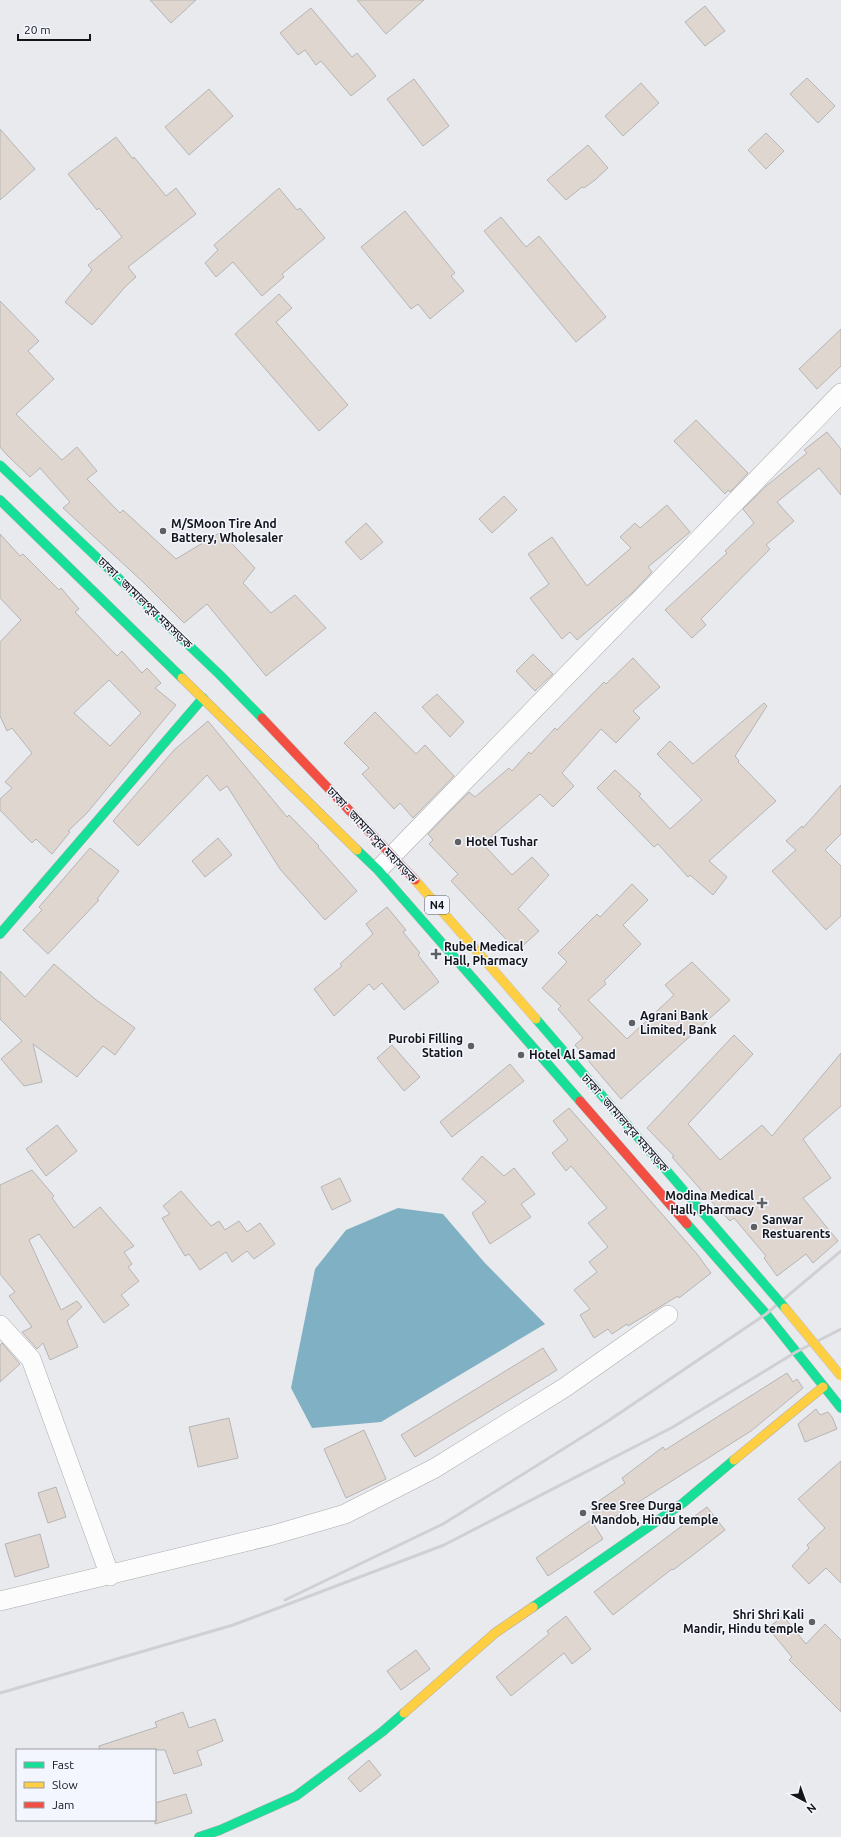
<svg xmlns="http://www.w3.org/2000/svg" width="841" height="1837" font-family="Ubuntu,'Noto Sans Bengali',sans-serif">
  <style>
    .water { fill: #7fb0c3 }
    .building { fill: #dfd6cf; stroke: #b6b5b6; fill-rule: evenodd }
    .lines { fill: none; stroke-linecap: round; stroke-linejoin: round }
    .street-casing { stroke: #abacaf; stroke-width: 20 }
    .fast-casing { stroke: #abacaf; stroke-width: 10 }
    .slow-casing { stroke: #abacaf; stroke-width: 10 }
    .jam-casing { stroke: #abacaf; stroke-width: 10 }
    .street { stroke: #fcfcfc; stroke-width: 19 }
    .fast { stroke: #16e098; stroke-width: 9 }
    .slow { stroke: #ffcf43; stroke-width: 9 }
    .jam { stroke: #f24e42; stroke-width: 9 }
    .rail { stroke: #d0d0d2; stroke-width: 3 }
    .fast-bridge-casing { stroke: #c4c4c6; stroke-width: 10; stroke-linecap: butt }
    .slow-bridge-casing { stroke: #c4c4c6; stroke-width: 10; stroke-linecap: butt }
    .jam-bridge-casing { stroke: #c4c4c6; stroke-width: 10; stroke-linecap: butt }
    .fast-bridge { stroke: #16e098; stroke-width: 9 }
    .slow-bridge { stroke: #ffcf43; stroke-width: 9 }
    .jam-bridge { stroke: #f24e42; stroke-width: 9 }
    .poi-dot { fill: #5f6063; stroke: #f3f6ff; stroke-width: 1.5 }
    .labels { text-anchor: middle; stroke-width: 3; stroke-linejoin: round; paint-order: stroke }
    .shield { fill: #f3f6ff; stroke: #57585d; stroke-width: 1 }
    .shield-label { font-size: 11px; font-weight: bold; fill: #141518 }
    .poi-label { font-size: 12px; font-weight: bold; fill: #141518; stroke: #f3f6ff; text-anchor: start }
    .street-label { font-size: 12px; fill: #141518; stroke: #f3f6ff }
  </style>
  <rect width="100%" height="100%" fill="#e9eaee"/>
  <path class="water" d="M398 1208 443 1214 484 1262 545 1324 381 1422 312 1428 291 1388 315 1269 346 1230Z"/>
  <g class="building">
    <path d="M150 0H196L171 23Z"/>
    <path d="M357 0H424L386 34Z"/>
    <path d="M705 6 725 31 705 46 685 22Z"/>
    <path d="M311 8 352 57 357 53 376 76 351 96 321 61 316 65 305 50 298 55 280 33Z"/>
    <path d="M807 78 835 106 818 123 790 94Z"/>
    <path d="M414 79 449 126 423 146 387 99Z"/>
    <path d="M641 83 659 103 623 136 605 116Z"/>
    <path d="M209 89 233 116 189 155 165 127Z"/>
    <path d="M0 129 35 169 0 200Z"/>
    <path d="M766 133 784 151 766 169 748 150Z"/>
    <path d="M116 137 133 159 134 157 166 196 176 188 196 214 128 267 136 277 126 286 92 325 65 302 92 270 88 265 122 237 99 208 97 210 68 174Z"/>
    <path d="M588 145 608 168 595 180 584 188 582 187 566 200 547 180Z"/>
    <path d="M279 188 297 210 300 208 325 238 282 274 284 277 262 296 233 262 216 277 205 263 218 250 214 245Z"/>
    <path d="M405 211 455 273 451 276 464 291 430 319 418 304 411 309 361 247Z"/>
    <path d="M501 217 526 247 539 236 606 317 576 342 484 231Z"/>
    <path d="M279 294 292 308 276 322 348 405 319 431 235 334Z"/>
    <path d="M0 301 39 341 28 351 54 379 16 414 62 460 77 447 97 471 87 479 120 513 123 510 176 559 221 532 255 568 243 583 271 613 295 595 326 628 266 676 207 604 184 623 143 582 63 508 70 502 40 468 30 477 7 455 0 447Z"/>
    <path d="M841 329V366L817 389 799 369Z"/>
    <path d="M696 420 748 473 730 492 728 490 725 494 674 441Z"/>
    <path d="M827 432 841 449V495L819 468 777 502 794 521 766 545 770 549 701 619 706 625 692 638 665 610 727 553 725 551 754 523 743 509 765 487 807 453 804 450Z"/>
    <path d="M504 496 517 510 492 533 479 519Z"/>
    <path d="M667 505 690 532 648 567 652 572 632 593 577 640 570 632 562 639 530 598 549 584 528 554 552 537 587 586 631 548 620 537 635 523 640 528Z"/>
    <path d="M366 523 383 542 361 560 345 542Z"/>
    <path d="M0 534 20 556 23 554 59 590 61 588 79 609 75 612 117 656 122 651 142 673 147 668 161 683 155 688 176 705 87 813 68 831 70 832 52 854 36 839 32 843 0 810V799L12 788 5 782 32 753 12 728 7 731 0 716V642L21 620 0 598ZM109 680 141 713 110 746 74 713Z"/>
    <path d="M533 654 553 674 535 691 516 671Z"/>
    <path d="M633 658 660 687 633 711 640 718 616 743 601 729 562 773 574 786 553 807 540 794 483 844 512 875 532 857 549 875 518 909 539 931 517 951 451 881 458 874 429 844 433 840 428 834 469 792 475 797 509 768 512 771 529 752 531 754 555 728 557 730 604 682 606 684Z"/>
    <path d="M437 694 464 722 450 737 422 707Z"/>
    <path d="M764 703 767 706 735 756 739 761 738 762 776 801 709 861 727 877 713 895 690 875 688 877 658 844 654 847 597 788 615 770 641 794 639 796 670 829 702 800 657 754 670 741 693 764Z"/>
    <path d="M375 712 416 754 425 745 454 776 413 818 400 803 394 809 362 774 369 768 344 743Z"/>
    <path d="M208 721 287 817 289 815 319 846 318 847 357 891 325 920 280 869 227 786 220 791 207 775 138 846 113 821 174 750Z"/>
    <path d="M841 785V834L825 850 841 866V916L826 930 772 871 796 850 786 841 802 826 803 828Z"/>
    <path d="M218 838 232 855 205 877 192 861Z"/>
    <path d="M90 848 119 871 97 899 99 900 48 954 23 930 42 910 39 907Z"/>
    <path d="M632 884 648 900 623 925 641 944 604 981 606 984 588 1000 627 1039 674 995 665 985 692 962 730 1000 621 1099 575 1045 583 1038 558 1009 561 1006 542 988 567 962 558 953 597 914 600 917Z"/>
    <path d="M387 907 406 930 403 932 420 953 418 955 439 982 404 1010 382 983 374 990 369 984 334 1016 314 989 342 966 340 964 373 934 366 924Z"/>
    <path d="M54 964 95 999 135 1028 115 1055 103 1046 77 1077 33 1044 42 1082 24 1086 1 1059 22 1041 0 1019V971L25 997Z"/>
    <path d="M734 1035 753 1054 688 1124 720 1160 762 1125 772 1136 841 1053V1106L803 1139 831 1178 803 1198 838 1241 813 1263 806 1254 777 1276 764 1258 766 1256 734 1218 730 1221 708 1198 672 1157 674 1156 647 1128Z"/>
    <path d="M392 1045 420 1077 404 1091 377 1058Z"/>
    <path d="M510 1064 524 1081 452 1137 440 1122Z"/>
    <path d="M569 1108 697 1254 711 1273 679 1298 678 1296 628 1326 627 1324 612 1334 608 1329 594 1338 580 1315 590 1309 574 1290 597 1272 589 1262 608 1247 588 1223 607 1208 571 1166 566 1171 552 1153 568 1140 553 1121Z"/>
    <path d="M57 1125 77 1151 46 1176 26 1149Z"/>
    <path d="M482 1156 504 1176 514 1168 535 1194 521 1204 531 1217 490 1244 472 1213 486 1202 462 1179Z"/>
    <path d="M32 1170 54 1196 52 1198 74 1228 100 1207 134 1246 124 1252 132 1264 128 1267 139 1281 121 1295 129 1305 104 1323 39 1234 29 1240 61 1310 77 1301 82 1307 67 1321 78 1347 50 1360 43 1343 37 1349 22 1332 32 1327 9 1296 15 1292 0 1274V1185Z"/>
    <path d="M340 1178 351 1201 332 1210 321 1187Z"/>
    <path d="M181 1191 211 1226 219 1221 225 1230 239 1221 247 1232 260 1223 275 1244 254 1259 247 1251 232 1262 226 1252 200 1270 189 1254 185 1256 162 1218 170 1214 163 1206Z"/>
    <path d="M2 1343 20 1364 0 1382V1345Z"/>
    <path d="M543 1348 557 1370 415 1457 401 1435Z"/>
    <path d="M787 1373 793 1382 797 1379 803 1388 751 1431 602 1525 590 1507 625 1483 622 1478 663 1447 665 1450Z"/>
    <path d="M816 1409 820 1415 828 1412 832 1417 837 1429 805 1442 798 1424Z"/>
    <path d="M229 1418 238 1458 198 1467 189 1427Z"/>
    <path d="M364 1430 386 1479 346 1498 324 1449Z"/>
    <path d="M841 1461V1583L826 1568 809 1584 792 1566 809 1548 807 1545 825 1528 798 1499Z"/>
    <path d="M56 1487 66 1517 48 1523 38 1493Z"/>
    <path d="M707 1507 725 1530 693 1555 673 1570 672 1569 613 1615 594 1592Z"/>
    <path d="M591 1520 603 1539 548 1576 536 1558Z"/>
    <path d="M40 1534 49 1567 15 1577 5 1544Z"/>
    <path d="M566 1616 591 1649 572 1664 564 1653 511 1696 496 1677 549 1634 547 1631Z"/>
    <path d="M783 1616 806 1644 825 1624 841 1640V1712L789 1660 792 1657 768 1628Z"/>
    <path d="M416 1650 430 1669 401 1690 387 1671Z"/>
    <path d="M183 1712 189 1728 215 1719 223 1741 197 1751 202 1765 174 1774 165 1750H100L99 1746 157 1727 155 1722Z"/>
    <path d="M369 1760 381 1775 360 1792 348 1778Z"/>
    <path d="M186 1794 192 1813 155 1824V1803Z"/>
  </g>
  <g class="lines">
    <defs>
      <g id="street">
        <path d="M382 866 841 393"/>
        <path d="M0 1325 31 1359 110 1576"/>
        <path d="M0 1601 273 1535 345 1514 435 1468 564 1388 668 1315"/>
      </g>
      <g id="fast">
        <path d="M0 500 182 678"/>
        <path d="M357 850 378 870 580 1101"/>
        <path d="M0 934 203 698"/>
        <path d="M687 1224 766 1314 841 1408"/>
        <path d="M533 1607 683 1503 734 1460"/>
        <path d="M199 1837 220 1830 296 1796 382 1732 404 1713"/>
      </g>
      <g id="slow">
        <path d="M182 678 357 850"/>
        <path d="M734 1460 823 1387"/>
        <path d="M404 1713 495 1633 533 1607"/>
      </g>
      <path id="jam" d="M580 1101 687 1224"/>
    </defs>
    <use href="#street" class="street-casing"/>
    <use href="#fast" class="fast-casing"/>
    <use href="#slow" class="slow-casing"/>
    <use href="#jam" class="jam-casing"/>
    <use href="#street" class="street"/>
    <use href="#fast" class="fast"/>
    <use href="#slow" class="slow"/>
    <use href="#jam" class="jam"/>
    <g class="rail">
      <path d="M285 1600 443 1524 608 1421 766 1314 841 1251"/>
      <path d="M0 1693 233 1625 444 1545 673 1427 796 1352 841 1329"/>
    </g>
    <defs>
      <g id="fast-bridge">
        <path d="M0 465 220 675 262 718"/>
        <path d="M536 1019 785 1308"/>
      </g>
      <g id="slow-bridge">
        <path d="M415 880 536 1019"/>
        <path d="M785 1308 841 1376"/>
      </g>
      <path id="jam-bridge" d="M262 718 415 880"/>
    </defs>
    <use href="#fast-bridge" class="fast-bridge-casing"/>
    <use href="#slow-bridge" class="slow-bridge-casing"/>
    <use href="#jam-bridge" class="jam-bridge-casing"/>
    <use href="#fast-bridge" class="fast-bridge"/>
    <use href="#slow-bridge" class="slow-bridge"/>
    <use href="#jam-bridge" class="jam-bridge"/>
  </g>
  <g class="poi-dot">
    <circle cx="163" cy="531" r="4"/>
    <circle cx="458" cy="842" r="4"/>
    <path d="M434 948h4v4h4v4h-4v4h-4v-4h-4v-4h4z"/>
    <circle cx="632" cy="1023" r="4"/>
    <circle cx="471" cy="1046" r="4"/>
    <circle cx="521" cy="1055" r="4"/>
    <path d="M760 1197h4v4h4v4h-4v4h-4v-4h-4v-4h4z"/>
    <circle cx="754" cy="1227" r="4"/>
    <circle cx="583" cy="1513" r="4"/>
    <circle cx="812" cy="1622" r="4"/>
  </g>
  <g class="labels">
    <rect class="shield" x="425" y="896" width="24" height="18" rx="3"/>
    <g class="shield-label">
      <text x="437" y="909">N4</text>
    </g>
    <g class="poi-label">
      <text x="171" y="528">M/SMoon Tire And<tspan x="171" dy="14">Battery, Wholesaler</tspan></text>
      <text x="466" y="846">Hotel Tushar</text>
      <text x="444" y="951">Rubel Medical<tspan x="444" dy="14">Hall, Pharmacy</tspan></text>
      <text x="640" y="1020">Agrani Bank<tspan x="640" dy="14">Limited, Bank</tspan></text>
      <text x="463" y="1043" text-anchor="end">Purobi Filling<tspan x="463" dy="14">Station</tspan></text>
      <text x="529" y="1059">Hotel Al Samad</text>
      <text x="754" y="1200" text-anchor="end">Modina Medical<tspan x="754" dy="14">Hall, Pharmacy</tspan></text>
      <text x="762" y="1224">Sanwar<tspan x="762" dy="14">Restuarents</tspan></text>
      <text x="591" y="1510">Sree Sree Durga<tspan x="591" dy="14">Mandob, Hindu temple</tspan></text>
      <text x="804" y="1619" text-anchor="end">Shri Shri Kali<tspan x="804" dy="14">Mandir, Hindu temple</tspan></text>
    </g>
    <g class="street-label">
      <text transform="translate(145 603) rotate(44)" y="4">ঢাকা - জামালপুর মহাসড়ক</text>
      <text transform="translate(372 835) rotate(47)" y="4">ঢাকা - জামালপুর মহাসড়ক</text>
      <text transform="translate(625 1123) rotate(49)" y="4">ঢাকা - জামালপুর মহাসড়ক</text>
    </g>
  </g>
  <rect x="16" y="1749" width="140" height="72" fill="#f3f6ff" stroke="#9a9ca3"/>
  <rect x="24" y="1762" width="20" height="6" fill="#16e098" stroke="#9a9ca3"/>
  <text x="52" y="1769" font-size="12" fill="#141518">Fast</text>
  <rect x="24" y="1782" width="20" height="6" fill="#ffcf43" stroke="#9a9ca3"/>
  <text x="52" y="1789" font-size="12" fill="#141518">Slow</text>
  <rect x="24" y="1802" width="20" height="6" fill="#f24e42" stroke="#9a9ca3"/>
  <text x="52" y="1809" font-size="12" fill="#141518">Jam</text>
  <g transform="translate(805 1801) rotate(139)" stroke="#f3f6ff" stroke-width="3" paint-order="stroke">
  <path d="M0-3L7 15L0 10L-7 15Z" fill="#141518"/>
  <text y="-6" font-size="11" font-weight="bold" text-anchor="middle" fill="#141518">N</text>
  </g>
  <path d="M18 34v6h72v-6" fill="none" stroke="#141518" stroke-width="2"/>
  <text x="24" y="34" font-size="12" fill="#141518" stroke="#f3f6ff" stroke-width="3" paint-order="stroke">20 m</text>
</svg>
